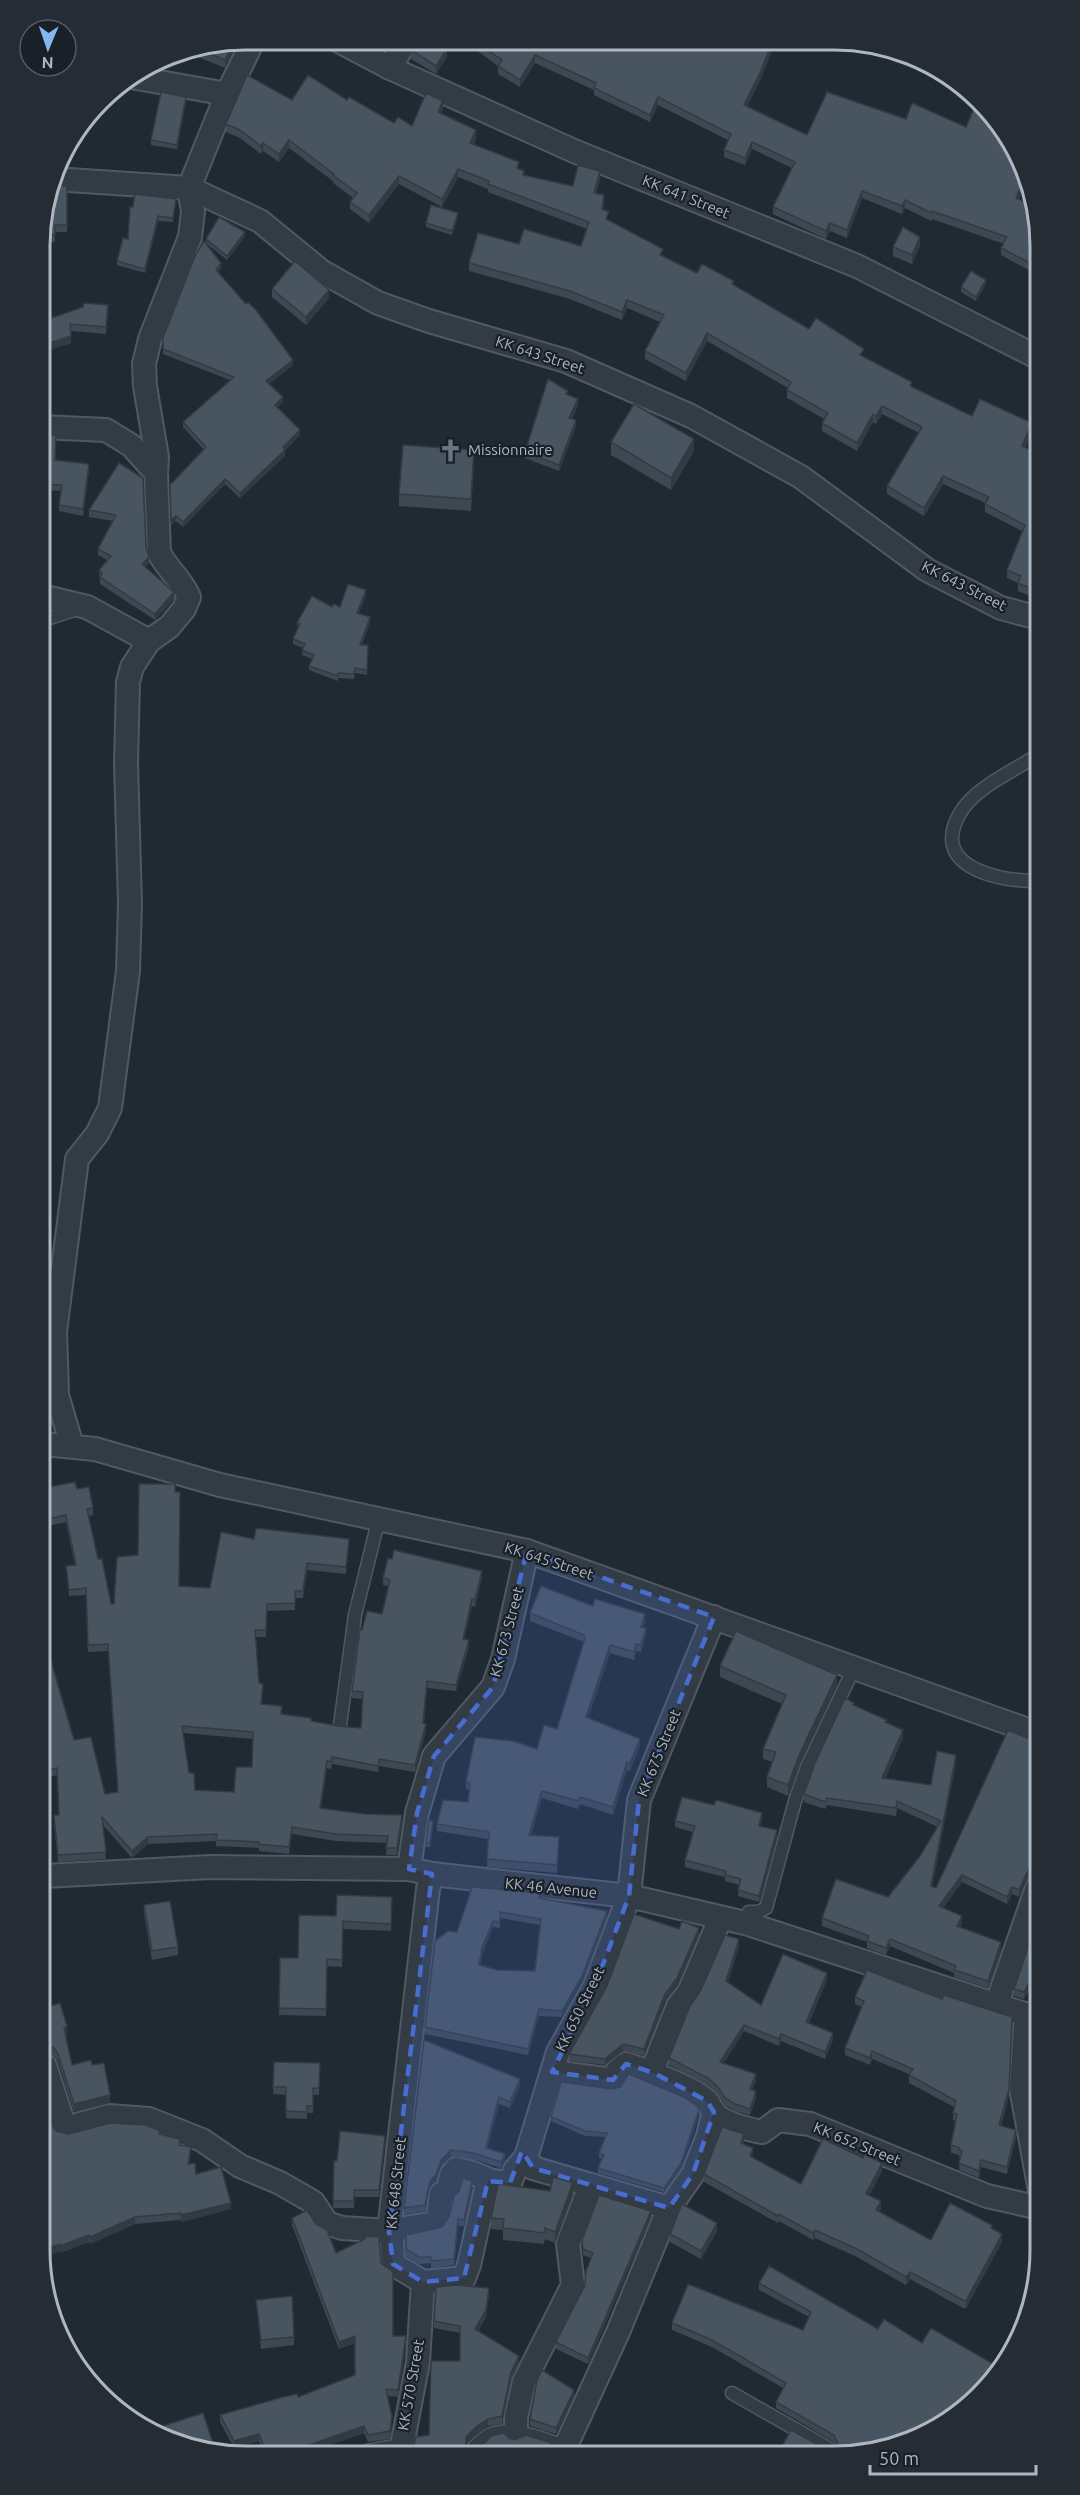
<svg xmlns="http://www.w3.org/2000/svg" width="1080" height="2495" font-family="Ubuntu,sans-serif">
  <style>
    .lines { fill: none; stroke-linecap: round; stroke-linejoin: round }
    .lane-casing { stroke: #505962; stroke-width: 15 }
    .street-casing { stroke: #505962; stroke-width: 26 }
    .lane { stroke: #333b44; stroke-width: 12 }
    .street { stroke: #333b44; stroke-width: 22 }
    .wall { fill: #3e4852; fill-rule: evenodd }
    .shaded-wall { fill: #323b42 }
    .building { fill: #48545f; stroke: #323b42; stroke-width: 1.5; fill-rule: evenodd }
    .marked { fill: #486dd1; fill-opacity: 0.2; stroke: #486dd1; stroke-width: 4.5; stroke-dasharray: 12 8; stroke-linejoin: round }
    .labels { text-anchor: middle; stroke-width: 4.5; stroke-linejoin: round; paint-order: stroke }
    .street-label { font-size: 15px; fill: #adb6c1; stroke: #192028 }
    .poi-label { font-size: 15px; fill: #adb6c1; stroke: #192028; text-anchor: start }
    .rim { fill: none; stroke: #adb6c1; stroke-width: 3 }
  </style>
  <rect width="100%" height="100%" fill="#202a33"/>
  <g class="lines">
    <defs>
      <g id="lane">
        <path d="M41 621 77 609"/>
        <path d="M1036 756C1012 772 978 786 962 810 926 866 996 881 1036 881"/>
        <path d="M340 1725 355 1615 379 1518"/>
        <path d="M745 1923 749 1912H758L766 1908 795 1801 807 1767 854 1668"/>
        <path d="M732 2393 830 2449"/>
        <path d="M367 2451 401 2445"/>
        <path d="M473 2451V2448C479 2443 485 2436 491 2434 512 2426 547 2439 565 2447"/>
      </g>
      <g id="street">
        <path d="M337 40 390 68 574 151 857 266 1035 356"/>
        <path d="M390 68 406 40"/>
        <path d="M131 77 227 94"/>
        <path d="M54 179 189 188 260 221 321 271 378 303 429 321 566 361 691 416 801 477 927 570 1001 608 1035 617"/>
        <path d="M41 427 106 430 132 446 156 473 159 553C168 570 181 579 189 597L184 609 169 627 149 641 132 667 128 682 126 763 130 904 128 971 110 1108 97 1134 77 1159 55 1332 57 1395 72 1446"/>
        <path d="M156 473 157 457 145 386 144 364 150 339 190 237 193 212 189 188 227 94 254 39"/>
        <path d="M41 596 87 607 149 641"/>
        <path d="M43 1444 95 1449 220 1485 527 1551 1039 1734"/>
        <path d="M409 1869 417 1813 434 1756 493 1687 503 1659 527 1551"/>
        <path d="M432 1874 428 1889 389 2231 392 2240 393 2264 423 2282 464 2278 469 2265 487 2184 492 2181 510 2183 515 2170 526 2157 558 2052 594 1988 629 1896 639 1800 714 1617"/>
        <path d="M45 1876 210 1867 409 1869 432 1874 629 1896 745 1923 1040 2019"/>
        <path d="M997 2003 1039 1882"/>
        <path d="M1026 2014 1021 2088 1040 2191"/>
        <path d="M45 2066 65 2128 109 2116 149 2119 202 2140 240 2166 280 2183 313 2202 327 2223 342 2228 389 2231 434 2223 438 2217 441 2194 448 2190 451 2175 456 2169 470 2172 492 2181"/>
        <path d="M552 2072 613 2080 617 2071 626 2064C647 2071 691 2086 707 2101 710 2104 711 2109 714 2113 724 2124 747 2129 762 2132L778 2120 810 2124 987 2196 1040 2208"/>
        <path d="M654 2073 656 2061 678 2006 689 1992 720 1919"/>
        <path d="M526 2157 533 2168 669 2208"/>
        <path d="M516 2434V2417L524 2382 573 2285 568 2244 590 2186"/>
        <path d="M564 2450 618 2332 669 2208 693 2174 708 2136 714 2112"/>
        <path d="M401 2451 418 2362 423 2282"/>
      </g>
    </defs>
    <use href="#lane" class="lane-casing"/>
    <use href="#street" class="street-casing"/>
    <use href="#lane" class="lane"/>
    <use href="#street" class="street"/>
  </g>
  <g class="wall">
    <path d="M472 40 775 42 760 81 747 106 807 135 906 119 966 127 1013 142 1028 178 1019 199 1034 206V273L1001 255V248L1004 244 932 219 931 221 905 208 902 214 862 198 847 238 830 231 826 239 773 214V207L792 168 752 149 745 165 724 157V150L728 140 658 105 650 122 594 95V90L535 63 520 87 498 74V66L472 47Z"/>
    <path d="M237 41 225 68 198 57V50L195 49Z"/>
    <path d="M411 50 447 57 436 74 411 59Z"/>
    <path d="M292 100H347L394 123 412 126 443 109 441 114 476 138 474 145 519 169 524 175 573 186 600 179 596 194 604 202 603 210 608 221 663 256 697 273 734 285 809 329 864 357 912 387 972 416 1032 431 1025 448 1035 452V598L1018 591V583L1007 578V570L1022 531 985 512V503L943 484 924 516 887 494V486L919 433 882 414 876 424 873 422 857 451 822 431V423L824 419 787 398V390L788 388 707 341 686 381 645 359V351L660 322 627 308 622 320 570 299 469 271V263L519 244 581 246 587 229 488 192V189L458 177 442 207 399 184 369 223 350 209V202L353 198 333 183V181L289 148 279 162 263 151 261 154 240 138 226 132V124Z"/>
    <path d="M186 101 177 149 151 145V140Z"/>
    <path d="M67 186V232H55V242L39 241V232Z"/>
    <path d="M176 203 173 222 158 221 145 273 117 265V261L128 239Z"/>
    <path d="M458 217 452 235 426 227V223Z"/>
    <path d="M245 236 227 260 206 243V239Z"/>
    <path d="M920 245 912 264 893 256V247Z"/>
    <path d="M221 268 218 273 293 365 269 384 283 402 277 407 300 435 285 450V456L240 498 225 484 183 527 176 521 171 525 170 485 204 450 183 427V422L230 380 163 354V338Z"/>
    <path d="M986 284 976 301 961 292V287Z"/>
    <path d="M272 289 329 298 306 325 272 297Z"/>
    <path d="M108 312 106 334 71 331V343L40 353V316L52 318Z"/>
    <path d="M568 394 578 405 572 419 576 426 559 471 525 458V452Z"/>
    <path d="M40 434 55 460 89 471 83 516 59 511V505L61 491 40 490Z"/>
    <path d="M611 442 694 451 671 490 611 455Z"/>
    <path d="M474 462 471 511 399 506V494Z"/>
    <path d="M119 463 146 547 149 563 145 567 174 599 155 620 100 584 99 570 107 560 98 555V549L113 521 89 517V510Z"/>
    <path d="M366 595 359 613 370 622 362 645H368L367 675 355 673 354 679 338 678V681L309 670V666L312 659 302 655 303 648 293 644V639L298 629 297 623 332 607H340Z"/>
    <path d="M43 1488 77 1489 93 1508V1515L89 1516 98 1559 111 1604H114L138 1555 175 1492 179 1586 210 1588 254 1539 349 1546 346 1574 307 1570 303 1598H295V1610L267 1611 266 1637H256L259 1683 263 1691 262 1704 282 1714 311 1721 338 1726 361 1728 363 1699 352 1698V1691L362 1630 382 1614 389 1586 383 1585V1578H482L475 1607 472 1606 464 1639 469 1647 456 1691 427 1688 424 1723 426 1731 415 1772 379 1766 378 1772 332 1764 331 1769 327 1768 321 1808 402 1822 397 1855H386L387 1843 336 1841 292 1834 289 1854 259 1851V1848L216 1846V1841L148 1844 132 1858 103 1825 106 1859 58 1862 54 1822V1815H59L57 1775 44 1778V1640L74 1740 105 1794 118 1792 108 1651 88 1652 86 1595 69 1596 66 1566H75L66 1522 44 1527ZM183 1733 253 1739 252 1767 234 1792 195 1790 189 1773Z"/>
    <path d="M593 1606 645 1621 643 1627 646 1635 641 1652 636 1651 634 1660 610 1653 588 1718 640 1746 630 1771 627 1770 613 1815 580 1804 578 1809 542 1798 531 1835 559 1844 557 1873 487 1867 488 1839 437 1831V1824L468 1802 470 1790 466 1789V1782L537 1749 557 1729 584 1642 530 1621V1613Z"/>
    <path d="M720 1666 837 1685 800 1763 788 1796 767 1787V1777L773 1762 763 1759V1749L782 1704 720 1677Z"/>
    <path d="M854 1705 887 1723 903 1738 885 1779 931 1785 956 1762 932 1887 936 1888 1039 1743V1869H1037L1031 1871 1019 1897 1012 1894 1007 1904 962 1882 943 1908 962 1923 960 1927 1001 1949 988 1988 954 1977V1973L890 1946 886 1955 867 1948V1942L822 1926V1918L888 1897 920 1856 938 1827 897 1808 896 1816 827 1805 825 1809 804 1802V1794Z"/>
    <path d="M762 1819 760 1826 777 1837 759 1902 738 1896 739 1885 725 1881V1877L685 1867V1860L693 1832 675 1827V1821Z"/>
    <path d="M433 1825 430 1847H426V1843Z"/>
    <path d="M472 1887 540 1899 607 1917 582 1982 562 2017 539 2016 528 2055 425 2034V2027ZM500 1918 540 1925 535 1971 497 1970 480 1966 482 1955 493 1927 500 1928Z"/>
    <path d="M392 1897 391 1931 343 1929 342 1967 327 1966 326 2016 279 2015 280 1958H298L336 1916Z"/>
    <path d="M144 1905 178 1947V1955L152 1960 144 1914Z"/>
    <path d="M1039 1915 1040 1997 1028 1992 1024 1999 1014 1996V1989Z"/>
    <path d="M679 1929 699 1935 677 1985 665 2001 644 2056 623 2051 605 2065 569 2061V2054Z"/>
    <path d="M739 1946 728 1982 761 2005 827 1980 809 2023 833 2040 825 2059 781 2041 779 2046 744 2031 724 2063 756 2081 752 2090 756 2098 750 2115 735 2111 725 2105 718 2094 708 2085 669 2065V2058Z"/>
    <path d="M867 1970 1009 2096 1001 2126 1016 2138 1007 2174 981 2167 979 2178 959 2170 960 2158 959 2155 951 2153V2145L956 2121 953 2120V2113L954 2107 909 2083V2074L872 2059 870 2065 845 2055V2048L862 2007 855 2004V1997Z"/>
    <path d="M45 2008 67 2034H66L72 2065H92L110 2103 74 2112 58 2061 54 2056 47 2053H45Z"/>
    <path d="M1040 2035V2087L1037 2086 1036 2068V2061Z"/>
    <path d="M424 2040 520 2085 510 2108 499 2104 487 2149 505 2161 501 2168 473 2159 451 2157 441 2166 436 2181 430 2187 425 2211 404 2215Z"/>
    <path d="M274 2062 320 2063 319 2095H313V2113H307V2119L286 2118V2095L273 2094Z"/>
    <path d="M45 2104 52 2125 56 2131 69 2134H160L180 2145 191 2154 189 2164 196 2174 231 2209 181 2222V2220L135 2224 90 2244 89 2242 60 2253V2251L46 2256Z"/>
    <path d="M699 2115 681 2168 664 2192 598 2173V2168L602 2159 599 2158V2153L605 2137 585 2136 551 2121V2117Z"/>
    <path d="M744 2142V2144L753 2156 752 2158 801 2184 882 2171 869 2196 881 2209 879 2212 931 2240 992 2229 1002 2242 966 2308H963L910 2279 906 2285 857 2257 815 2238 813 2240 779 2221 778 2223 704 2182V2174Z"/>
    <path d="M385 2143 379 2197H354V2208H333L334 2161H337Z"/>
    <path d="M472 2188 464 2226H458L454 2265 431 2268V2263L419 2264 406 2256V2235L442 2227Z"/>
    <path d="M573 2194 555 2243 545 2239 544 2244 503 2240V2230L491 2229V2218Z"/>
    <path d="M651 2217 588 2364 556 2349V2342L585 2285 591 2258 583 2255 582 2240Z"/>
    <path d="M292 2218 336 2253 381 2263 393 2336 406 2343 398 2397 388 2396 392 2425 390 2439 368 2442 364 2433 310 2452H263L259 2441 234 2448 220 2422V2415L298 2397 355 2375V2343L339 2349 292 2225Z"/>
    <path d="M717 2231 701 2259 670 2242V2234Z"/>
    <path d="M759 2283 878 2329 1002 2369 835 2449 836 2446 834 2442 776 2408V2402L783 2388 712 2347 672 2330V2323L803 2330 809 2317 759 2290Z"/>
    <path d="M489 2295 486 2317 478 2331 519 2363 511 2379 502 2424 488 2426 477 2434 429 2435 460 2361V2333L434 2328V2321Z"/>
    <path d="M256 2300 294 2337V2345L261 2349Z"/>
    <path d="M574 2396 556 2434 530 2426V2419Z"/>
  </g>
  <g class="shaded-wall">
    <path d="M233 41H237L225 68V60Z"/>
    <path d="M772 42H775L760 81 744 113V105Z"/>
    <path d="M447 49V57L436 74V66Z"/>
    <path d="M535 55V63L520 87V80Z"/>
    <path d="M186 97V101L177 149V145Z"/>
    <path d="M658 97V105L650 122V115Z"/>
    <path d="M443 101V109L438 120V112Z"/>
    <path d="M476 130V138L470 151V143Z"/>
    <path d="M289 140V148L279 162V154Z"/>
    <path d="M752 142V149L745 165V158Z"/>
    <path d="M263 143V151L261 154V146Z"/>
    <path d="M458 169V177L442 207V199Z"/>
    <path d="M600 171V179L594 201V193Z"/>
    <path d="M1026 174 1028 178 1016 206V198Z"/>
    <path d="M399 176V184L369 223V215Z"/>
    <path d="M862 191V198L847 238V230Z"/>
    <path d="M905 200V208L902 214V206Z"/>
    <path d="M458 213V217L452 235V231Z"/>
    <path d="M158 216V221L145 273V269Z"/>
    <path d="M830 223V231L826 239V231Z"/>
    <path d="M245 232V236L227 260V256Z"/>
    <path d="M920 237V245L912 264V255Z"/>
    <path d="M221 263V268L216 276V270Z"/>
    <path d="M986 280V284L976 301V297Z"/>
    <path d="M329 290V298L306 325V317Z"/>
    <path d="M627 300V308L622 320V312Z"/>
    <path d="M707 333V341L686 381V373Z"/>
    <path d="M71 336V343L41 353V346Z"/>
    <path d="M293 360V365L266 386V381Z"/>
    <path d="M283 397V402L275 410V405Z"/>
    <path d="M578 399V405L569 424V418Z"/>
    <path d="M882 406V414L876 424V416Z"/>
    <path d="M873 414V422L857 451V443Z"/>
    <path d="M576 420V426L559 471V465Z"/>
    <path d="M1032 423V431L1022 454V446Z"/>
    <path d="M300 430V435L283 452V447Z"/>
    <path d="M694 439V451L671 490V478Z"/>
    <path d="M285 450V456L240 498V493Z"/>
    <path d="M474 450V462L471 511V499Z"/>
    <path d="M89 464V471L83 516V509Z"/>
    <path d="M943 476V484L924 516V508Z"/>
    <path d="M225 479V484L183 527V522Z"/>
    <path d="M176 516V521L171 525V520Z"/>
    <path d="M149 557V563L142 570V564Z"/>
    <path d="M366 590V595L357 618V613Z"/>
    <path d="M174 592V599L155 620V614Z"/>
    <path d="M370 617V622L360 650V645Z"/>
    <path d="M349 1539V1546L346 1574V1567Z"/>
    <path d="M307 1563V1570L303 1598V1591Z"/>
    <path d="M482 1571V1578L475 1607V1600Z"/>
    <path d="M472 1599V1606L463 1645V1639Z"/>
    <path d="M645 1614V1621L641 1634V1627Z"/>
    <path d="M646 1628V1635L641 1652V1645Z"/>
    <path d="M469 1640V1647L456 1691V1685Z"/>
    <path d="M636 1644V1651L634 1660V1652Z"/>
    <path d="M610 1645V1653L586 1725V1717Z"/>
    <path d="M837 1675V1685L800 1763 788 1796V1785L800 1753Z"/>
    <path d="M426 1724V1731L415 1772V1765Z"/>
    <path d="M903 1730V1738L882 1786V1778Z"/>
    <path d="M640 1739V1746L630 1771V1763Z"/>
    <path d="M956 1755V1762L931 1894V1886Z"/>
    <path d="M327 1761V1768L320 1815V1808Z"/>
    <path d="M627 1762V1770L613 1815V1807Z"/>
    <path d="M542 1791V1798L529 1842V1835Z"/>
    <path d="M762 1813V1819L759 1832V1826Z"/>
    <path d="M402 1815V1822L397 1855V1848Z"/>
    <path d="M292 1827V1834L289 1854V1847Z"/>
    <path d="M777 1830V1837L759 1902V1896Z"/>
    <path d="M148 1837V1844L132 1858V1851Z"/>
    <path d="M1037 1861V1869L1031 1871 1019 1897V1890L1031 1864Z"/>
    <path d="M962 1875V1882L939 1913V1906Z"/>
    <path d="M1012 1887V1894L1007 1904V1897Z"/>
    <path d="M607 1911V1917L582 1982 562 2017V2011Z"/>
    <path d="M962 1916V1923L957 1933V1926Z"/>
    <path d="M493 1921V1927L482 1955 479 1972 482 1948Z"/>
    <path d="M699 1928V1935L677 1985 665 2001 644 2056V2049L665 1994Z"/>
    <path d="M739 1939V1946L726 1988V1981Z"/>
    <path d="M890 1939V1946L886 1955V1948Z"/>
    <path d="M1001 1942V1949L988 1988V1981Z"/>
    <path d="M827 1973V1980L806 2029V2022Z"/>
    <path d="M1028 1985V1992L1024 1999V1992Z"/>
    <path d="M539 2009V2016L528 2055V2049Z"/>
    <path d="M1012 2017 1009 2096 999 2133V2125Z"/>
    <path d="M744 2025V2031L720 2069V2062Z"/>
    <path d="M67 2026V2034L64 2035V2028Z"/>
    <path d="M833 2033V2040L825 2059V2052Z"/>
    <path d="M781 2034V2041L779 2046V2039Z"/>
    <path d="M623 2044V2051L605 2065V2059Z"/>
    <path d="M872 2051V2059L870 2065V2058Z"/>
    <path d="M756 2074V2081L750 2096V2089Z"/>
    <path d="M520 2079V2085L510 2108V2102Z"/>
    <path d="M756 2091V2098L750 2115V2109Z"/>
    <path d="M110 2095V2103L74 2112V2104Z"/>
    <path d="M499 2097V2104L486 2155V2148Z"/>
    <path d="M699 2110V2115L681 2168 664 2192V2188Z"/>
    <path d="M1016 2130V2138L1007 2174V2167Z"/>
    <path d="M744 2134V2142L741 2150V2143Z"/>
    <path d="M385 2136V2143L379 2197V2190Z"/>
    <path d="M753 2148V2156L750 2164V2156Z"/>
    <path d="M451 2150V2157L441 2166 436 2181 430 2187 425 2211V2205L430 2181 441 2160Z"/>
    <path d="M505 2154V2161L501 2168V2162Z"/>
    <path d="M981 2160V2167L979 2178V2171Z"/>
    <path d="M882 2163V2171L866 2202V2194Z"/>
    <path d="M472 2181V2188L464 2226V2220Z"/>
    <path d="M573 2183V2194L555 2243V2232Z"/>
    <path d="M881 2201V2209L876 2218V2210Z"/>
    <path d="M231 2203V2209L181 2222V2215Z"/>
    <path d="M651 2211V2217L588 2364V2358Z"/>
    <path d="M135 2217V2224L90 2244V2237Z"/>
    <path d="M717 2223V2231L701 2259V2251Z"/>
    <path d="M815 2230V2238L813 2240V2233Z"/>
    <path d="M1002 2234V2242L966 2308V2301Z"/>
    <path d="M89 2235V2242L60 2253V2246Z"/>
    <path d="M60 2244V2251L46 2256V2249Z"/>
    <path d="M910 2272V2279L906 2285V2277Z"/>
    <path d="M489 2288V2295L486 2317 475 2336V2329Z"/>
    <path d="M355 2336V2343L339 2349V2342Z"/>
    <path d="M406 2336V2343L398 2397V2390Z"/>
    <path d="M519 2356V2363L511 2379 502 2424V2416L511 2372Z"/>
    <path d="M574 2390V2396L556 2434V2428Z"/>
    <path d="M392 2417V2425L390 2439V2431Z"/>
    <path d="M488 2419V2426L477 2434 466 2444V2437L477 2426Z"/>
    <path d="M364 2426V2433L310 2452H289Z"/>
    <path d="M259 2434V2441L234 2448V2441Z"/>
  </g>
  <g class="building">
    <path d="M415 40H433L447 49 436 66 411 50Z"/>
    <path d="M473 40 772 42 760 73 744 105 807 135 827 92 906 119 912 103 966 127 978 99 1013 142 1026 174 1016 198 1034 206V265L1001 248 1007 237 932 211 931 213 905 200 902 206 862 191 847 230 830 223 826 231 773 207 795 162 752 142 745 158 724 150 731 134 658 97 650 115 594 88 596 83 535 55 520 80 498 66 502 60Z"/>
    <path d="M233 41 225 60 198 49V48Z"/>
    <path d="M247 75 292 100 308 75 347 100 349 97 394 123 398 117 412 126 426 93 443 101 438 112 476 130 470 143 519 162 517 168 524 171 523 175 573 186 578 165 600 171 594 193 604 195 602 209 609 212 606 219 663 249 660 255 697 273 702 264 734 281 732 284 809 329 816 318 864 349 860 355 912 382 910 386 972 416 980 399 1032 423 1022 446 1035 452V590L1018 583 1021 576 1007 570 1025 525 985 504 989 497 943 476 924 508 887 486 922 427 882 406 876 416 873 414 857 443 822 423 828 413 787 390 791 382 707 333 686 373 645 351 664 315 627 300 622 312 570 291 469 263 478 233 519 244 524 229 581 246 589 222 488 184 489 181 458 169 442 199 399 176 369 215 350 202 357 193 333 175 334 174 289 140 279 154 263 143 261 146 240 130 226 124Z"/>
    <path d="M161 92 186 97 177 145 151 140Z"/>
    <path d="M52 185 67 186V225H55V235L39 234Z"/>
    <path d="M135 194 176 199 173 218 158 216 145 269 117 261 123 238 128 239 130 207H133Z"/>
    <path d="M431 205 458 213 452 231 426 223Z"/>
    <path d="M219 217 245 232 227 256 206 239Z"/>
    <path d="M903 227 920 237 912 255 893 247Z"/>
    <path d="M204 241 221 263 216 270 246 304 248 302 256 310 293 360 266 381 283 397 275 405 300 430 283 447 285 450 240 493 225 479 183 522 176 516 171 520 170 485 206 447 183 422 234 377 163 349V338L195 256Z"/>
    <path d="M295 261 329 290 306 317 272 289Z"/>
    <path d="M971 271 986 280 976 297 961 287Z"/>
    <path d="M84 303 108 305 106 327 70 324 71 336 40 346V316L51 313 52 318 83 307Z"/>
    <path d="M548 379 568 391 566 394 578 399 569 418 576 420 559 465 525 452Z"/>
    <path d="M634 404 694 439 671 478 611 442Z"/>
    <path d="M40 434 56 435 55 460 89 464 83 509 59 505 62 485 40 484Z"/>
    <path d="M403 445 474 450 471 499 399 494Z"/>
    <path d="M119 463 143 478 146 547 149 557 142 564 174 592 155 614 100 577 102 573 99 570 111 556 98 549 116 515 89 510Z"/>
    <path d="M348 584 366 590 357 613 370 617 360 645H368L367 670 355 668 354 674 338 673V676L309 666 314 655 302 650 305 644 293 639 300 624 297 623 312 596 332 607 334 604 340 607Z"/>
    <path d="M75 1482 77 1489 89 1487 93 1508 87 1509 98 1559H102L111 1604H114L117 1557 138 1555 139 1484H175V1492H180L179 1586 210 1588 221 1532 254 1539 256 1528 349 1539 346 1567 307 1563 303 1591H295V1603L267 1604 266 1630H255L259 1683 263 1684 261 1704 282 1706 281 1714 311 1718V1721L338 1726 361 1728 363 1692 352 1691 360 1629 362 1630 367 1611 382 1614 390 1580 383 1578 388 1558 392 1559 394 1550 482 1571 475 1600 472 1599 463 1639 469 1640 456 1685 427 1681 423 1723 426 1724 415 1765 379 1759 378 1766 332 1757 331 1762 327 1761 320 1808 365 1814 402 1815 397 1848H386L388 1836 336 1834 292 1827 289 1847 259 1844V1842L216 1840 217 1834 148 1837 132 1851 102 1817 106 1852 58 1855 54 1815H59L57 1768 44 1771V1640H45L74 1740 91 1737 105 1794 118 1792 108 1644 88 1645 86 1588 69 1590 66 1566 76 1565 66 1515 44 1520 43 1488ZM182 1726 253 1732 252 1767H236L234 1792 195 1790 194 1773H189Z"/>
    <path d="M541 1586 593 1606 595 1599 645 1614 641 1627 646 1628 641 1645 636 1644 634 1652 610 1645 586 1717 640 1739 630 1763 627 1762 613 1807 580 1797 578 1801 542 1791 529 1835 559 1837 557 1865 487 1859 489 1832 437 1824 443 1800 468 1802 470 1783 466 1782 475 1737 513 1741 537 1749 544 1725 557 1729 585 1638 584 1635 530 1613Z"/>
    <path d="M736 1631 837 1675 800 1753 788 1785 767 1777 776 1752 763 1749 786 1695 720 1666Z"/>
    <path d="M845 1698 854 1703 853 1705 887 1720 885 1722 903 1730 882 1778 931 1785 937 1751 956 1755 931 1886 936 1888 1008 1730 1039 1743V1862L1037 1861 1031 1864 1019 1890 1012 1887 1007 1897 962 1875 939 1906 962 1916 957 1926 1001 1942 988 1981 954 1970 956 1966 890 1939 886 1948 867 1941 869 1936 822 1918 836 1879 888 1897 920 1856 941 1821 897 1801 896 1808 827 1798 825 1802 804 1794 815 1763Z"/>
    <path d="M682 1797 714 1805 716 1800 762 1813 759 1826 777 1830 759 1896 738 1890 741 1879 725 1875 726 1871 685 1860 695 1826 675 1821Z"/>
    <path d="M429 1820 433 1821 430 1843H426Z"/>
    <path d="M472 1887 540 1893 539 1898 607 1911 582 1976 562 2011 539 2009 528 2049 425 2027 435 1941 448 1931 457 1932ZM500 1912 541 1919 535 1971 497 1970 479 1965 482 1948 493 1921 500 1922Z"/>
    <path d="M337 1895 392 1897 391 1924 343 1921 342 1960 327 1959 326 2009 279 2008 280 1958H298L299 1915 336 1916Z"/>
    <path d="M170 1901 178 1947 152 1951 144 1905Z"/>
    <path d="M634 1914 679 1929 682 1921 699 1928 677 1978 665 1994 644 2049 623 2044 605 2059 569 2054 607 1986Z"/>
    <path d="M1039 1915 1040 1990 1028 1985 1024 1992 1014 1989Z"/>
    <path d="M725 1935 739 1939 726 1981 761 2005 783 1954 827 1973 806 2022 833 2033 825 2052 781 2034 779 2039 744 2025 720 2062 756 2074 750 2089 756 2091 750 2109 735 2104 725 2098 718 2087 708 2078 669 2058 690 2006 701 1990Z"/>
    <path d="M867 1970 942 1999 944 1995 1012 2017 1009 2089 999 2125 1016 2130 1007 2167 981 2160 979 2171 959 2163 962 2151 959 2150 960 2148 951 2145 957 2114 953 2113 956 2101 909 2075 913 2069 872 2051 870 2058 845 2048 864 2001 855 1997Z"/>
    <path d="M60 2003 67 2026 64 2028 72 2065 91 2060 92 2065 104 2063 110 2095 74 2104 58 2054 54 2048 47 2046H45V2008Z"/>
    <path d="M1038 2034 1040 2035V2080L1037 2079 1036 2061Z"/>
    <path d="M424 2040 520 2079 510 2102 499 2097 486 2148 505 2154 501 2162 473 2153 451 2150 441 2160 436 2175 430 2181 425 2205 404 2208Z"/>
    <path d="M274 2062 320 2063 319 2088H313V2106H307V2112L286 2111V2087H273Z"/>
    <path d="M629 2074 684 2097 697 2106 699 2110 681 2163 664 2188 598 2168 604 2155 599 2153 607 2133 585 2131 551 2117 561 2082 612 2089 620 2087Z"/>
    <path d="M45 2104 52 2125 56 2131 69 2134 110 2123 146 2125 160 2131 159 2134 180 2139 179 2145 191 2147 188 2164 195 2163 196 2174 221 2167 231 2203 181 2215V2213L135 2217 90 2237 89 2235 60 2246V2244L46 2249Z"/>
    <path d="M722 2127 744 2134 741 2143 753 2148 750 2156 801 2184 823 2139 863 2158 864 2154 882 2163 866 2194 881 2201 876 2210 931 2240 950 2203 992 2225 991 2228 1002 2234 966 2301 963 2300 910 2272 906 2277 857 2249 815 2230 813 2233 779 2214 778 2216 704 2174Z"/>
    <path d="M340 2131 385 2136 379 2190H354V2201H333L334 2161H337Z"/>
    <path d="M553 2177 573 2183 555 2232 545 2228 544 2233 503 2228 504 2219 491 2218 498 2184 550 2191Z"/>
    <path d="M463 2178 472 2181 464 2220 458 2219 454 2259 431 2261V2257H419L406 2249V2235L442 2227 449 2217 454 2196 459 2191Z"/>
    <path d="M599 2195 651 2211 588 2358 556 2342 585 2285 586 2271 593 2253 583 2249 582 2240Z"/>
    <path d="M682 2204 717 2223 701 2251 670 2234Z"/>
    <path d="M307 2210 316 2224 327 2230 336 2253 365 2239 366 2236 379 2237 381 2263 393 2272V2336H406L398 2390 386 2389 392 2417 390 2431 368 2435 364 2426 289 2452H266L259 2434 234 2441 220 2415 283 2397 297 2394 298 2397 355 2375V2336L339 2342 292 2218Z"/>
    <path d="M769 2266 878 2329 884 2319 922 2343 931 2328 1002 2369 998 2375 949 2421 887 2449H830H835L838 2443 834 2435 776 2402 786 2383 712 2340 672 2323 688 2284 803 2330 811 2312 759 2283Z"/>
    <path d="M455 2285 489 2288 486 2310 475 2329 519 2356 511 2372 502 2416 488 2419 477 2426 466 2437V2448L470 2451H412L416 2437 429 2435 431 2361H460V2326L434 2321 436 2287Z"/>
    <path d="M292 2296 294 2337 261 2340 256 2300Z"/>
    <path d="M542 2370 574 2390 556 2428 530 2419 537 2380Z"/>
    <path d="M203 2413 216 2452H206L157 2428Z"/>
    <path d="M791 2430 826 2449 780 2450Z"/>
    <path d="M504 2433 509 2438 515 2440 526 2435 546 2441 551 2443 554 2451H477L491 2436Z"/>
    <path d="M355 2446 356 2451H346Z"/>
  </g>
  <path class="marked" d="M527 1551 714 1617 639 1800 629 1896 594 1988 552 2072 613 2080 626 2064 654 2073 707 2101 714 2112 693 2174 669 2208 533 2168 522 2151 510 2183 488 2181 464 2278 423 2282 393 2264 389 2231 432 1874 409 1869 417 1813 434 1756 493 1687Z"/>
  <defs>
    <symbol id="church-bare" viewBox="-9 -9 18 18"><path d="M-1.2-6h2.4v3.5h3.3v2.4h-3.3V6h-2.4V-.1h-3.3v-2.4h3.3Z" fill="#6b7280" stroke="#192028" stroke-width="2.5" paint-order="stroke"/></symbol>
  </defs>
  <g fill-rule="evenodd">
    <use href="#church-bare" x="434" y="434" width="33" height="33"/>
  </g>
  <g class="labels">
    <g class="street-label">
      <text transform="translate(686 197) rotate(22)" y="5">KK 641 Street</text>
      <text transform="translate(540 355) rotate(18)" y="5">KK 643 Street</text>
      <text transform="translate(964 586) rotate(27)" y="5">KK 643 Street</text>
      <text transform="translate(549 1561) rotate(18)" y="5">KK 645 Street</text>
      <text transform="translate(507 1632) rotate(-75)" y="5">KK 673 Street</text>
      <text transform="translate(659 1753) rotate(-68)" y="5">KK 675 Street</text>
      <text transform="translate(551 1888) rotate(6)" y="5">KK 46 Avenue</text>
      <text transform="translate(580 2009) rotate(-64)" y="5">KK 650 Street</text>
      <text transform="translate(857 2144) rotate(22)" y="5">KK 652 Street</text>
      <text transform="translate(396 2183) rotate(-84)" y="5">KK 648 Street</text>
      <text transform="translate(411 2385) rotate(-80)" y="5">KK 570 Street</text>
    </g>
    <g class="poi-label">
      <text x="468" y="455">Missionnaire</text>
    </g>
  </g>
  <path d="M0 0H1080V2495H0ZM246 50H834A196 196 0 0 1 1030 246V2250A196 196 0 0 1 834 2446H246A196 196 0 0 1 50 2250V246A196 196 0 0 1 246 50Z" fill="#252c34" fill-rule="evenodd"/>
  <path class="rim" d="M246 50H834A196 196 0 0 1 1030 246V2250A196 196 0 0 1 834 2446H246A196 196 0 0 1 50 2250V246A196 196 0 0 1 246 50Z"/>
  <g transform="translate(48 48) rotate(182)"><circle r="28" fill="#192028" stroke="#545c65" stroke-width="1.5"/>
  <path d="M0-4.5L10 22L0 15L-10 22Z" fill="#84b6ef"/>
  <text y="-9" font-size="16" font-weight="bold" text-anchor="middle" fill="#adb6c1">N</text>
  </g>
  <path d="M870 2465v9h166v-9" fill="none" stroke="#adb6c1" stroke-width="3"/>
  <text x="879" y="2465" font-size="18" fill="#adb6c1" stroke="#192028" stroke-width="4.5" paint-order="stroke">50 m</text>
</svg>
